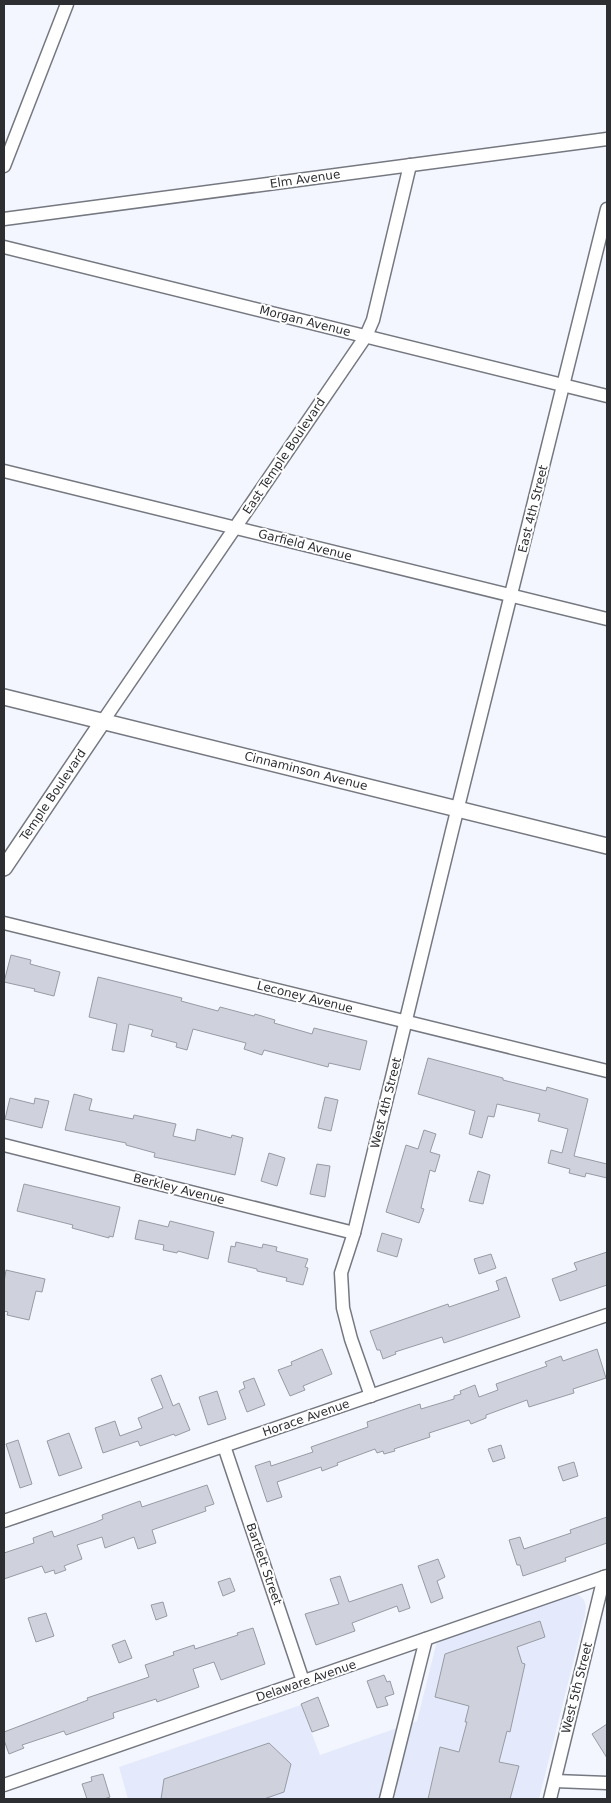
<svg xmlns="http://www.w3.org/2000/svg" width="611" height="1803" font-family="'DejaVu Sans',sans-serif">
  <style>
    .built { fill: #e4eafb }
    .building { fill: #cfd2dc; stroke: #979ba4 }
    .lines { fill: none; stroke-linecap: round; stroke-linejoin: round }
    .minor-casing { stroke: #757881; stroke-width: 15 }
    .tertiary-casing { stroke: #757881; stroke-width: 18 }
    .minor { stroke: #fff; stroke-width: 12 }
    .tertiary { stroke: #fff; stroke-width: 15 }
    .labels { text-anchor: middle; stroke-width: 4; stroke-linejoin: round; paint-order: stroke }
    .street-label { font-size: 12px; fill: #2c2e32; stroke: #fff }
  </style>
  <rect width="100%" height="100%" fill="#f3f6fe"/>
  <path class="built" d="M573 1594 579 1595 584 1600 586 1606 585 1615 539 1799H128L119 1767 301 1705 320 1755 417 1721 437 1641Z"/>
  <g class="building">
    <path d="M11 955 31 960 30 964 60 972 54 996 34 991 35 989 4 982Z"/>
    <path d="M98 977 182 998 181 1001 218 1011 220 1007 254 1016 255 1014 275 1020 274 1023 312 1034 314 1028 367 1041 360 1070 329 1063 328 1067 264 1050 262 1055 244 1049 246 1043 193 1029 187 1050 176 1047 177 1043 151 1036 153 1030 129 1024 124 1052 112 1050 117 1024 89 1017Z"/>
    <path d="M428 1058 503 1078V1080L546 1091 547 1087 588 1099 574 1156 607 1164V1178L586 1173 585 1177 569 1173 570 1169 548 1163 551 1150 562 1153 568 1129 538 1121 540 1114 497 1104 494 1117 488 1116 482 1138 469 1134 475 1111 418 1094Z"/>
    <path d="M74 1094 92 1099 89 1110 133 1119 134 1115 176 1124 173 1136 195 1141 197 1129 231 1138 232 1135 243 1138 235 1175 154 1157 155 1153 126 1145V1143L65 1130Z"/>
    <path d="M325 1097 338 1100 331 1131 318 1128Z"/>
    <path d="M10 1098 34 1104 35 1098 49 1101 42 1128 5 1119Z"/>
    <path d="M424 1130 436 1134 430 1152 440 1155 435 1172 430 1170 421 1208 424 1209 419 1223 386 1212 406 1145 418 1149Z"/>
    <path d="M269 1153 285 1158 277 1186 261 1181Z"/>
    <path d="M317 1164 330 1166 325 1197 310 1194Z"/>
    <path d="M478 1171 490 1175 483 1204 469 1201Z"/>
    <path d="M24 1184 120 1207 113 1237 109 1236V1238L72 1228 73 1225 17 1211Z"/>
    <path d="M139 1220 168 1227 170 1221 214 1232 208 1259 178 1251 177 1253 163 1250 164 1245 135 1239Z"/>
    <path d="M382 1233 402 1239 397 1257 377 1251Z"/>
    <path d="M236 1242 262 1248 263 1244 277 1247 276 1251 308 1259 305 1267 308 1268 303 1285 286 1281 287 1278 257 1271V1269L228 1262 231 1246 235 1247Z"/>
    <path d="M607 1252V1285L560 1301 552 1279 577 1270 574 1263Z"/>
    <path d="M491 1254 496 1268 479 1274 474 1259Z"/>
    <path d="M6 1270 45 1279 42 1292 36 1291 29 1320 7 1315 8 1312 4 1311V1282Z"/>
    <path d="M506 1277 520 1317 444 1343 442 1337 395 1352 396 1354 383 1359 380 1350H377L370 1331 448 1304 449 1307 499 1290 496 1281Z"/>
    <path d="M322 1349 332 1374 303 1386 305 1390 290 1396 278 1370 292 1365 291 1362Z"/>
    <path d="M597 1349 606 1378 573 1389 574 1393 529 1407 527 1400 486 1415V1418L471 1424 469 1420 429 1433 430 1437 394 1449 395 1451 384 1454 383 1451 377 1453 375 1449 337 1463 338 1465 322 1471 321 1467 277 1482 282 1497 267 1502 255 1466 270 1461 271 1466 313 1452 311 1447 368 1427 367 1422 420 1404 421 1409 454 1399V1396L461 1394 460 1391 475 1385 479 1397 498 1390 496 1384 547 1366 545 1362 561 1356 563 1361Z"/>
    <path d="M161 1375 173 1406 179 1403 190 1430 175 1436 174 1434 140 1446 138 1441 103 1453 95 1428 115 1421 120 1436 142 1428 138 1418 163 1408 151 1379Z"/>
    <path d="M254 1378 265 1405 247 1412 239 1391 245 1388 243 1382Z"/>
    <path d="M217 1391 226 1419 208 1425 199 1397Z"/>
    <path d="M69 1433 82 1468 59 1476 47 1441Z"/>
    <path d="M18 1440 32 1484 20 1488 6 1444Z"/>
    <path d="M501 1445 505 1458 493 1462 488 1449Z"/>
    <path d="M574 1462 578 1476 563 1481 558 1467Z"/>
    <path d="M207 1485 214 1504 205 1507 206 1511 152 1530 156 1543 138 1549 134 1537 105 1548 102 1537 77 1545 82 1559 64 1566 66 1570 55 1574 54 1570 45 1573 42 1566 4 1579V1553L34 1543 33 1538 52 1531 54 1537 96 1522 103 1519 102 1515 140 1501 142 1507Z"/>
    <path d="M607 1517V1543L565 1558 566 1561 523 1576 520 1565H517L509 1540 520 1537 524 1549 571 1533 570 1530Z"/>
    <path d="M438 1559 445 1577 437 1581 443 1598 431 1603 418 1566Z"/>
    <path d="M340 1576 349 1602 402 1584 410 1608 399 1612 397 1606 352 1623 355 1631 316 1645 305 1614 339 1604 330 1579Z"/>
    <path d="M230 1578 235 1591 223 1596 218 1582Z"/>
    <path d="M163 1602 167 1616 156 1620 151 1605Z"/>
    <path d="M46 1613 54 1636 36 1642 28 1618Z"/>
    <path d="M540 1621 545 1637 517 1647 522 1663 525 1664 510 1732 507 1731 499 1762 519 1766 510 1799H428L440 1747 459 1752 467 1722H465L469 1706 435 1697 445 1654Z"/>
    <path d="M253 1628 265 1664 221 1680 214 1662 193 1669 199 1687 157 1702 156 1699 113 1713 114 1718 66 1735 64 1731 22 1745 24 1748 9 1754 4 1740V1732L88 1700 87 1698 149 1677 145 1665 174 1655 173 1652 194 1645 195 1649 238 1635 237 1633Z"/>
    <path d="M125 1640 132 1658 119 1663 112 1645Z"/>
    <path d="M384 1675 387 1682 390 1681 394 1694 385 1697 388 1705 377 1708 367 1681Z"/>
    <path d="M318 1697 329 1726 312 1732 301 1704Z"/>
    <path d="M607 1724V1758L592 1734Z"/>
    <path d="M269 1743 291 1764 284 1792 264 1799H161L164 1779Z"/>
    <path d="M103 1774 110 1797 104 1799H87L82 1784 92 1781 91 1777Z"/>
  </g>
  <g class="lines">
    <defs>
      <g id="minor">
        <path d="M4 166 67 4"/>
        <path d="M4 219 607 139"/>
        <path d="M4 247 607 396"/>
        <path d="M4 471 607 619"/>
        <path d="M103 721 366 336 373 320 410 165"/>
        <path d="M4 923 607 1071"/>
        <path d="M4 1145 354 1233"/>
        <path d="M371 1396 351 1339 343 1308 341 1273 354 1233 452 831 607 209"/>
        <path d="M224 1446 303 1681"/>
        <path d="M4 1521 607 1315"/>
        <path d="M555 1781 607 1783"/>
        <path d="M4 1785 607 1576"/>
        <path d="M386 1799 426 1639"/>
        <path d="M550 1799 604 1577"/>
      </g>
      <g id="tertiary">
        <path d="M4 697 607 846"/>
        <path d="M4 868 103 721"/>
      </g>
    </defs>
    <use href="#minor" class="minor-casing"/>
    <use href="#tertiary" class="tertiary-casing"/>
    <use href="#minor" class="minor"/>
    <use href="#tertiary" class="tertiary"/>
  </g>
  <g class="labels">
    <g class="street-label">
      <text transform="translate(305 179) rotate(-8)" y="4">Elm Avenue</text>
      <text transform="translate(305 321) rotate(14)" y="4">Morgan Avenue</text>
      <text transform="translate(284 456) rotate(-56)" y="4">East Temple Boulevard</text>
      <text transform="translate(533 509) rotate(-76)" y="4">East 4th Street</text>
      <text transform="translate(305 545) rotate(14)" y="4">Garfield Avenue</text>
      <text transform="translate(306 771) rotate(14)" y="4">Cinnaminson Avenue</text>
      <text transform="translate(53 795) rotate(-56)" y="4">Temple Boulevard</text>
      <text transform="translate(305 997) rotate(14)" y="4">Leconey Avenue</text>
      <text transform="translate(386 1103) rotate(-76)" y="4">West 4th Street</text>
      <text transform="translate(179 1189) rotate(14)" y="4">Berkley Avenue</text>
      <text transform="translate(306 1418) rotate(-19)" y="4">Horace Avenue</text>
      <text transform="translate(264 1564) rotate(71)" y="4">Bartlett Street</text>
      <text transform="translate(306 1681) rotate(-19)" y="4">Delaware Avenue</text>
      <text transform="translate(577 1688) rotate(-76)" y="4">West 5th Street</text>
    </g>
  </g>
  <rect width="611" height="1803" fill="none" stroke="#2c2e32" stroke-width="10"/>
</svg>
